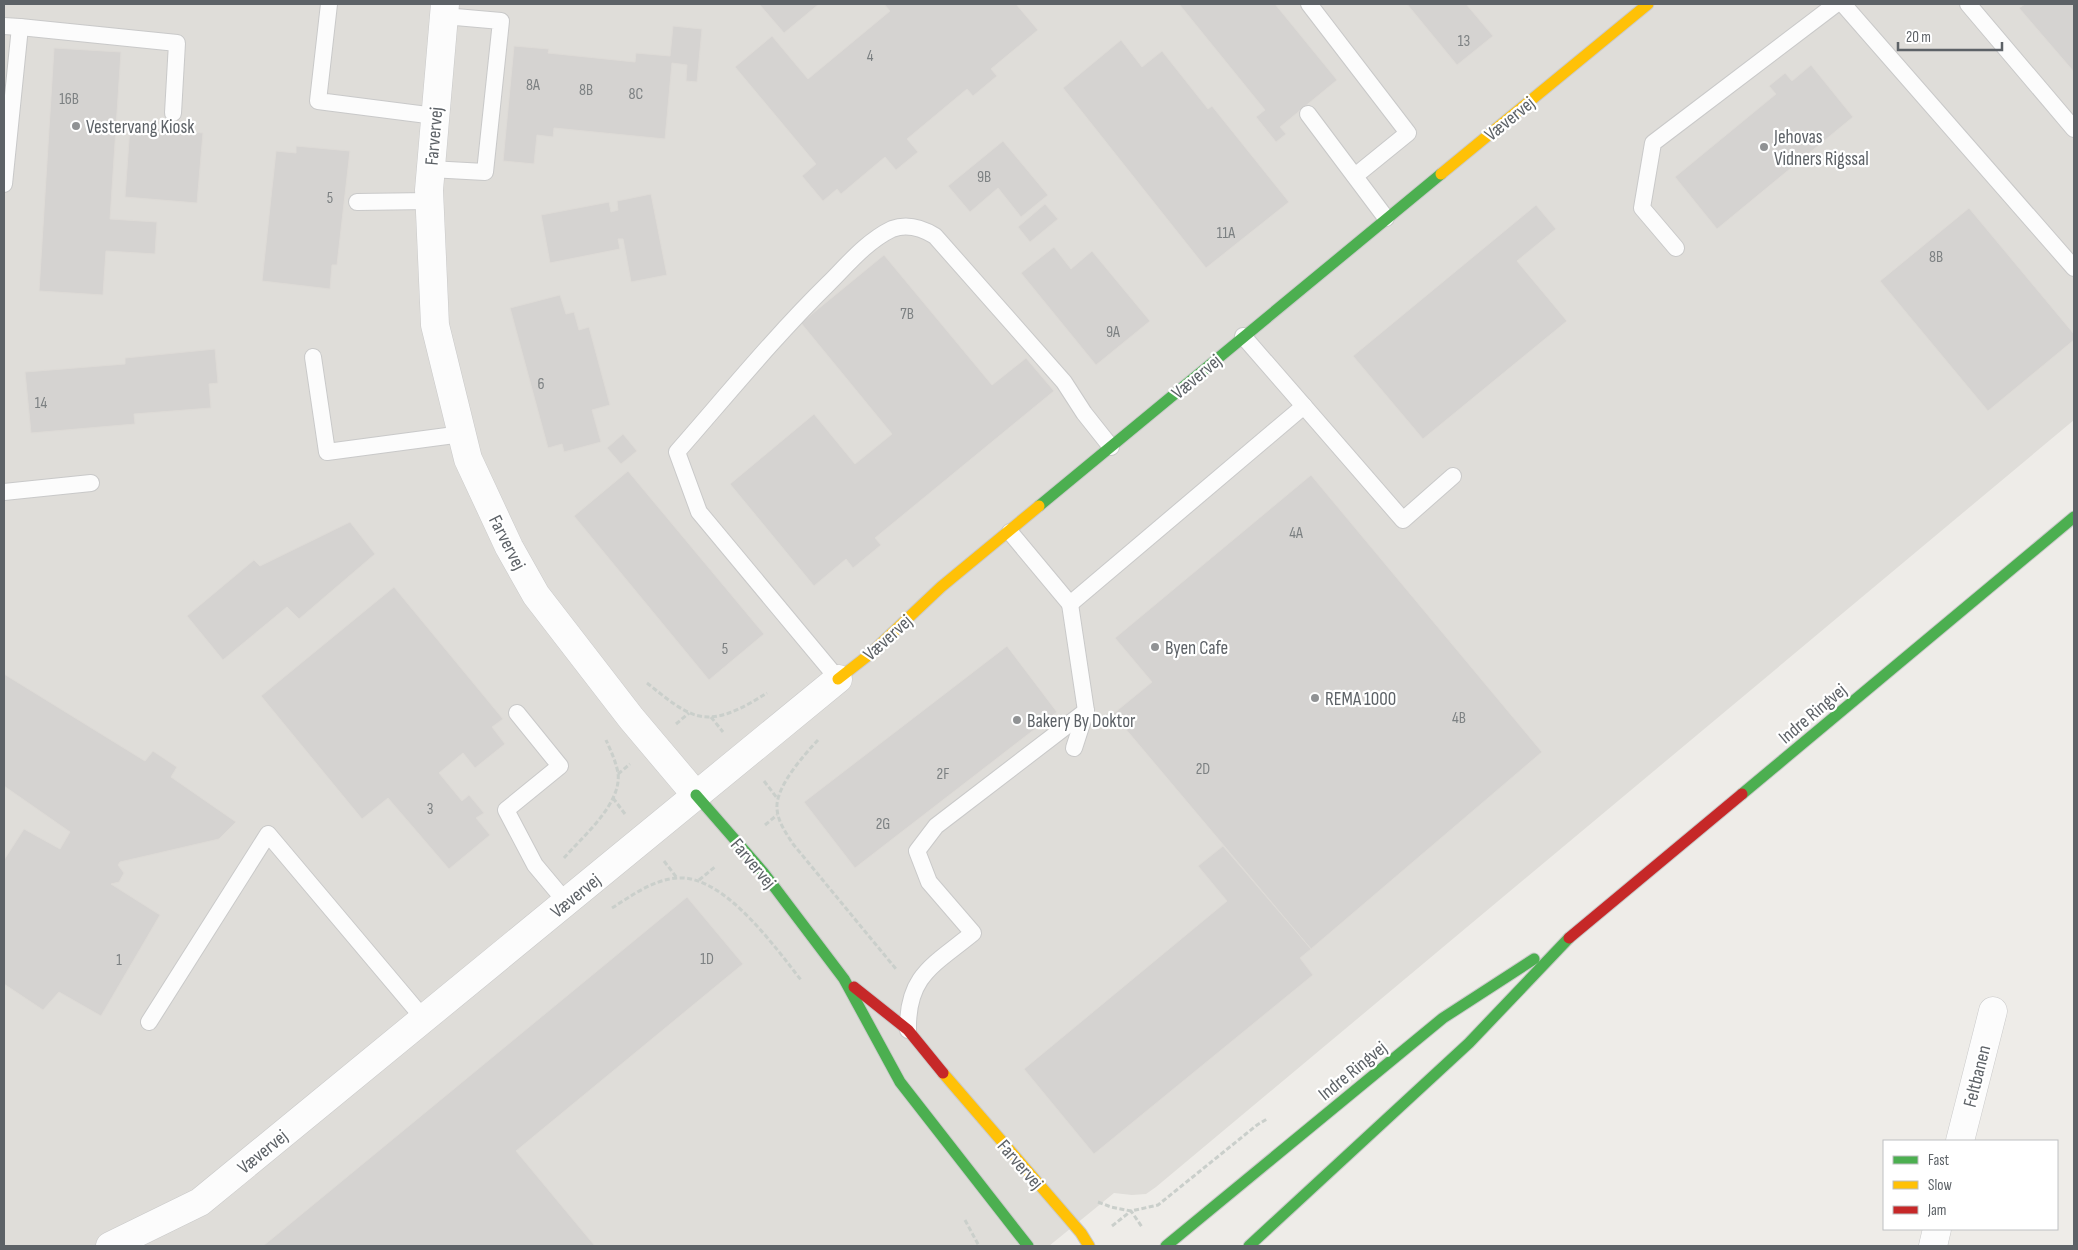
<svg xmlns="http://www.w3.org/2000/svg" width="2078" height="1250" font-family="'Sofia Sans Condensed',sans-serif">
  <style>
    .industrial { fill: #dfddd9 }
    .building { fill: #d5d3d1; stroke: #dedbd7 }
    .lines { fill: none; stroke-linecap: round; stroke-linejoin: round }
    .lane-casing { stroke: #c9c9c9; stroke-width: 18 }
    .street-casing { stroke: #c9c9c9; stroke-width: 29 }
    .fast-casing { stroke: #cacaca; stroke-width: 13 }
    .slow-casing { stroke: #cacaca; stroke-width: 13 }
    .jam-casing { stroke: #cacaca; stroke-width: 13 }
    .path { stroke: #cacfcb; stroke-width: 3; stroke-dasharray: 5 2.5; stroke-linecap: butt }
    .lane { stroke: #fcfcfc; stroke-width: 16 }
    .street { stroke: #fcfcfc; stroke-width: 28 }
    .fast { stroke: #4caf50; stroke-width: 11 }
    .slow { stroke: #ffc107; stroke-width: 11 }
    .jam { stroke: #c62828; stroke-width: 11 }
    .poi-dot { fill: #909294; stroke: #fff; stroke-width: 2 }
    .labels { text-anchor: middle; stroke-width: 4.5; stroke-linejoin: round; paint-order: stroke }
    .number-label { font-size: 16px; fill: #7c8082 }
    .street-label { font-size: 19px; fill: #5d6267; stroke: #fff }
    .poi-label { font-size: 19px; fill: #5d6267; stroke: #fff; text-anchor: start }
  </style>
  <rect width="100%" height="100%" fill="#eeece8"/>
  <path class="industrial" d="M4 4H2074V420L1156 1187 1146 1194 1132 1195 1114 1193 1049 1246H4Z"/>
  <g class="building">
    <path d="M759 4H819L784 33Z"/>
    <path d="M884 4H1016L1038 30 991 69 997 76 973 96 967 89 907 139 918 152 896 170 885 157 841 194 837 189 823 201 802 176 816 164 735 67 772 36 808 79 890 11Z"/>
    <path d="M1179 4H1275L1337 80 1280 127 1286 134 1276 142 1256 117 1265 110Z"/>
    <path d="M1407 4H1466L1493 36 1457 65Z"/>
    <path d="M2025 4H2074V72L2019 8Z"/>
    <path d="M673 26 702 29 697 82 686 81 687 65 672 63 665 139 554 128 553 137 537 135 534 164 503 161 514 46 549 49 548 53 635 62 636 53 670 56Z"/>
    <path d="M1121 40 1142 67 1162 51 1208 109 1212 106 1289 202 1206 268 1063 88Z"/>
    <path d="M54 48 121 52 110 219 157 222 155 254 106 251 103 295 39 291Z"/>
    <path d="M1811 65 1853 117 1717 229 1675 177 1776 94 1769 86 1785 73 1792 81Z"/>
    <path d="M130 126 203 133 197 203 125 197Z"/>
    <path d="M1003 141 1048 195 1021 217 998 188 970 212 948 186Z"/>
    <path d="M296 146 350 151 337 265H332L330 289 262 281 276 151 296 153Z"/>
    <path d="M651 194 667 275 631 282 623 239H618L620 249 550 263 541 215 609 202 611 212 618 210 617 201Z"/>
    <path d="M1045 204 1058 219 1030 242 1018 227Z"/>
    <path d="M1536 205 1556 229 1517 261 1567 321 1423 439 1353 356Z"/>
    <path d="M1969 208 2074 334V340L1988 411 1880 281Z"/>
    <path d="M1054 247 1071 269 1092 251 1150 321 1096 365 1021 273Z"/>
    <path d="M884 255 992 385 1026 358 1054 391 875 538 881 545 853 568 846 559 814 586 730 484 814 414 855 464 892 434 801 323Z"/>
    <path d="M560 295 566 314 574 312 579 330 589 327 610 405 592 410 601 442 564 452 562 444 548 448 510 308Z"/>
    <path d="M215 349 218 383 209 384 211 408 134 414 135 424 31 433 25 372 125 364V358Z"/>
    <path d="M623 434 637 451 621 464 607 448Z"/>
    <path d="M628 471 764 634 709 680 574 516Z"/>
    <path d="M1311 475 1542 752 1311 949 1113 714 1152 682 1115 638Z"/>
    <path d="M350 522 375 554 299 619 287 607 223 660 187 616 254 560 260 566Z"/>
    <path d="M394 587 503 719 492 727 505 744 475 768 463 753 439 773 462 801 469 795 484 813 476 818 490 835 449 869 388 798 362 819 261 696Z"/>
    <path d="M1007 646 1057 712 855 868 804 802Z"/>
    <path d="M4 674 145 761 153 751 177 767 171 777 236 822 219 839 120 862 118 865 124 873 119 882 111 884 160 915 101 1016 59 992 43 1010 4 984V860L24 829 60 849 70 832 4 786Z"/>
    <path d="M1223 846 1311 949 1300 958 1313 975 1094 1154 1024 1069 1227 901 1198 866Z"/>
    <path d="M687 897 743 964 516 1151 595 1246H263Z"/>
  </g>
  <g class="lines">
    <defs>
      <g id="lane">
        <path d="M329 4 318 101 435 116"/>
        <path d="M1309 4 1408 133 1355 176"/>
        <path d="M1843 4 2074 268"/>
        <path d="M1968 4 2074 129"/>
        <path d="M4 26 20 27 4 184"/>
        <path d="M20 27 177 43 173 113"/>
        <path d="M1308 114 1386 218"/>
        <path d="M430 169 485 172 501 21 444 16"/>
        <path d="M357 202 429 201"/>
        <path d="M1676 248 1642 208 1653 143 1836 4"/>
        <path d="M1243 336 1403 520 1453 476"/>
        <path d="M313 357 327 452 462 434"/>
        <path d="M4 492 91 483"/>
        <path d="M1010 532 1070 604 1304 406"/>
        <path d="M1070 604 1086 711 1074 748"/>
        <path d="M838 679 699 512 677 452C727 395 775 336 829 283 848 264 867 241 892 229 908 223 922 228 935 236L1064 382 1084 413 1111 447"/>
        <path d="M517 713 560 766 506 810 535 865 566 902"/>
        <path d="M149 1022 268 834 424 1019"/>
        <path d="M908 1030C907 975 934 965 973 933L929 882 917 851 936 826 1086 711"/>
      </g>
      <g id="street">
        <path d="M445 4 429 190 435 325 468 459 509 547 536 595 631 718 696 795"/>
        <path d="M1960 1141 1993 1011"/>
        <path d="M110 1246 200 1202 838 679"/>
        <path d="M1933 1246 1937 1229"/>
      </g>
      <g id="fast">
        <path d="M1039 506 1441 174"/>
        <path d="M1742 794 2074 517"/>
        <path d="M696 795 763 872 844 979 900 1082 1028 1246"/>
        <path d="M1166 1246 1443 1018 1534 959"/>
        <path d="M1249 1246 1469 1043 1569 938"/>
      </g>
      <g id="slow">
        <path d="M1441 174 1648 4"/>
        <path d="M838 679 870 654 941 587 1039 506"/>
        <path d="M943 1073 1081 1233 1089 1246"/>
      </g>
      <g id="jam">
        <path d="M1569 938 1742 794"/>
        <path d="M854 987 908 1030 943 1073"/>
      </g>
    </defs>
    <use href="#lane" class="lane-casing"/>
    <use href="#street" class="street-casing"/>
    <use href="#fast" class="fast-casing"/>
    <use href="#slow" class="slow-casing"/>
    <use href="#jam" class="jam-casing"/>
    <g class="path">
      <path d="M647 683C660 693 673 705 688 712 715 726 744 707 767 693"/>
      <path d="M711 717 723 732"/>
      <path d="M676 724 689 713"/>
      <path d="M818 740C804 755 775 787 777 809 778 822 786 833 793 844L896 969"/>
      <path d="M618 774 630 764"/>
      <path d="M764 781 777 798"/>
      <path d="M613 798 625 814"/>
      <path d="M765 825 777 815"/>
      <path d="M564 858C582 837 622 804 618 773 616 762 611 751 606 740"/>
      <path d="M664 861 677 878"/>
      <path d="M699 880 716 866"/>
      <path d="M612 908C631 896 654 879 678 878 724 875 775 947 801 980"/>
      <path d="M1098 1202 1111 1207 1131 1211 1158 1205 1257 1125 1267 1119"/>
      <path d="M965 1220 979 1246"/>
      <path d="M1112 1226 1131 1211 1142 1227"/>
    </g>
    <use href="#lane" class="lane"/>
    <use href="#street" class="street"/>
    <use href="#fast" class="fast"/>
    <use href="#slow" class="slow"/>
    <use href="#jam" class="jam"/>
  </g>
  <g class="poi-dot">
    <circle cx="76" cy="126" r="5"/>
    <circle cx="1764" cy="147" r="5"/>
    <circle cx="1155" cy="647" r="5"/>
    <circle cx="1315" cy="698" r="5"/>
    <circle cx="1017" cy="720" r="5"/>
  </g>
  <g class="labels">
    <g class="number-label">
      <text x="1464" y="46">13</text>
      <text x="870" y="61">4</text>
      <text x="533" y="90">8A</text>
      <text x="586" y="95">8B</text>
      <text x="636" y="99">8C</text>
      <text x="69" y="104">16B</text>
      <text x="984" y="182">9B</text>
      <text x="330" y="203">5</text>
      <text x="1226" y="238">11A</text>
      <text x="1936" y="262">8B</text>
      <text x="907" y="319">7B</text>
      <text x="1113" y="337">9A</text>
      <text x="541" y="389">6</text>
      <text x="41" y="408">14</text>
      <text x="1296" y="538">4A</text>
      <text x="725" y="654">5</text>
      <text x="1459" y="723">4B</text>
      <text x="1203" y="774">2D</text>
      <text x="943" y="779">2F</text>
      <text x="430" y="814">3</text>
      <text x="883" y="829">2G</text>
      <text x="707" y="964">1D</text>
      <text x="119" y="965">1</text>
    </g>
    <g class="street-label">
      <text transform="translate(1509 118) rotate(-39)" y="7">Vævervej</text>
      <text transform="translate(433 136) rotate(-85)" y="7">Farvervej</text>
      <text transform="translate(1196 376) rotate(-40)" y="7">Vævervej</text>
      <text transform="translate(508 542) rotate(63)" y="7">Farvervej</text>
      <text transform="translate(887 637) rotate(-42)" y="7">Vævervej</text>
      <text transform="translate(1812 713) rotate(-40)" y="7">Indre Ringvej</text>
      <text transform="translate(754 863) rotate(50)" y="7">Farvervej</text>
      <text transform="translate(575 895) rotate(-39)" y="7">Vævervej</text>
      <text transform="translate(1352 1070) rotate(-39)" y="7">Indre Ringvej</text>
      <text transform="translate(1976 1076) rotate(-76)" y="7">Feltbanen</text>
      <text transform="translate(262 1151) rotate(-39)" y="7">Vævervej</text>
      <text transform="translate(1021 1164) rotate(49)" y="7">Farvervej</text>
    </g>
    <g class="poi-label">
      <text x="86" y="133">Vestervang Kiosk</text>
      <text x="1774" y="143">Jehovas<tspan x="1774" dy="22">Vidners Rigssal</tspan></text>
      <text x="1165" y="654">Byen Cafe</text>
      <text x="1325" y="705">REMA 1000</text>
      <text x="1027" y="727">Bakery By Doktor</text>
    </g>
  </g>
  <rect width="2078" height="1250" fill="none" stroke="#5d6267" stroke-width="10"/>
  <rect x="1883" y="1140" width="175" height="90" fill="#ffffff" stroke="#bec0c2"/>
  <rect x="1893" y="1156" width="25" height="8" fill="#4caf50" stroke="#bec0c2"/>
  <text x="1928" y="1165" font-size="15" fill="#5d6267">Fast</text>
  <rect x="1893" y="1181" width="25" height="8" fill="#ffc107" stroke="#bec0c2"/>
  <text x="1928" y="1190" font-size="15" fill="#5d6267">Slow</text>
  <rect x="1893" y="1206" width="25" height="8" fill="#c62828" stroke="#bec0c2"/>
  <text x="1928" y="1215" font-size="15" fill="#5d6267">Jam</text>
  <path d="M1898 42v8h104v-8" fill="none" stroke="#5d6267" stroke-width="2.5"/>
  <text x="1906" y="42" font-size="15" fill="#5d6267" stroke="#ffffff" stroke-width="4" paint-order="stroke">20 m</text>
</svg>
